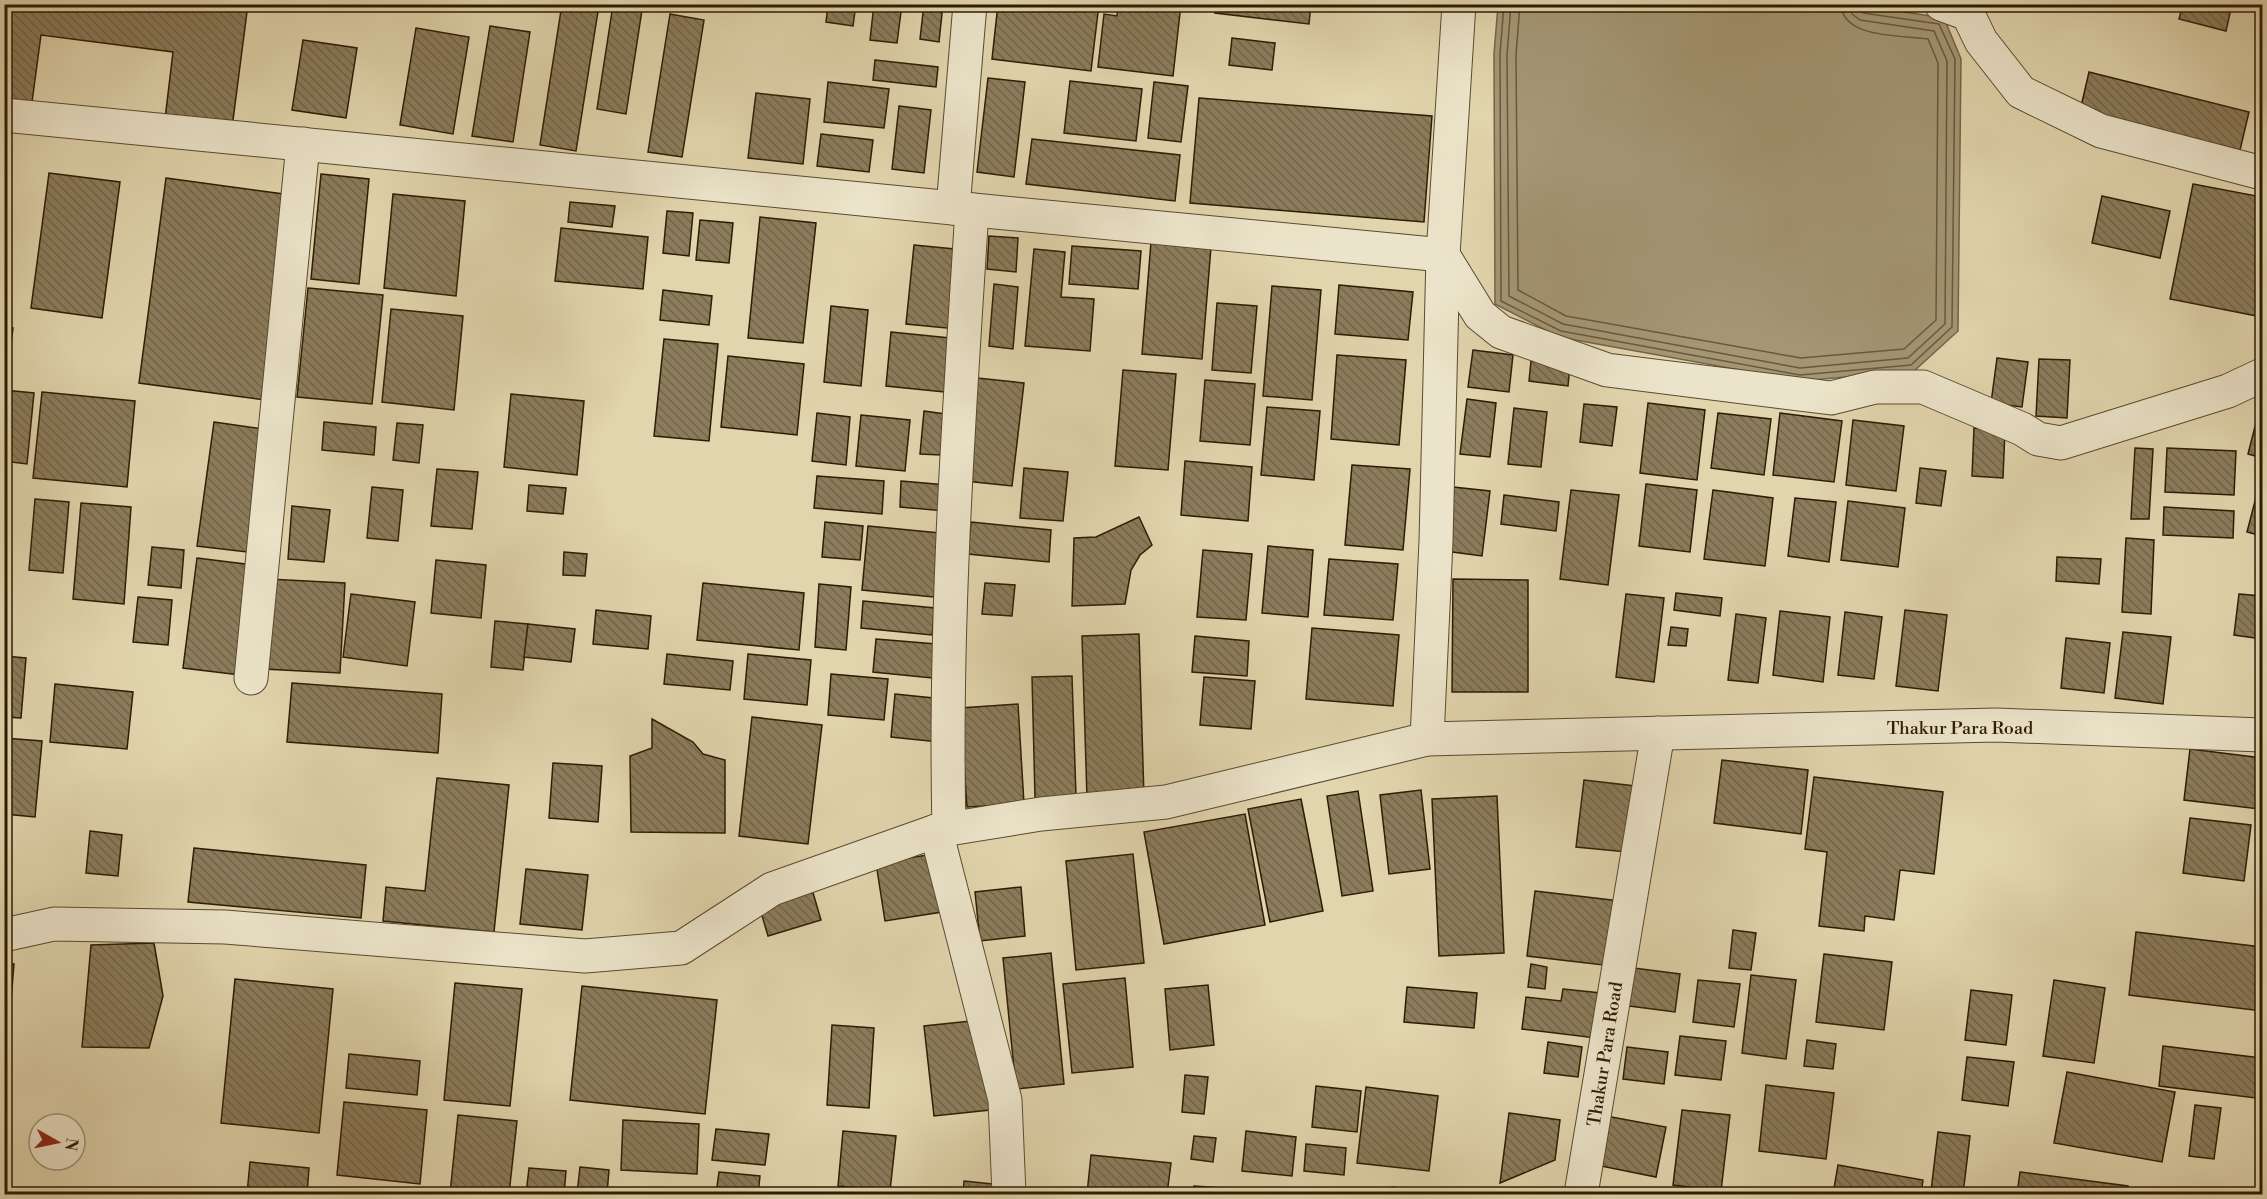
<svg xmlns="http://www.w3.org/2000/svg" width="2267" height="1199" font-family="'Libre Bodoni',serif">
  <style>
    .water { fill: #a49674; stroke: #746547; stroke-width: 1.5 }
    .lines { fill: none; stroke-linecap: round; stroke-linejoin: round }
    .shore { stroke: #68593c; stroke-width: 1.5 }
    .building { fill: url(#building-back-hatch); stroke: #2d1c04; stroke-width: 1.5 }
    .street-casing { stroke: #5a4a2e; stroke-width: 35 }
    .street { stroke: #ece4ca; stroke-width: 33 }
    .labels { text-anchor: middle; stroke-width: 5; stroke-linejoin: round; paint-order: stroke }
    .street-label { font-size: 18px; fill: #2d1c04; stroke: #ece4ca }
  </style>
  <defs>
    <pattern id="building-back-hatch" width="6" height="6" patternUnits="userSpaceOnUse" patternTransform="scale(1.5)"><rect width="6" height="6" fill="#8b7c5c"/><path d="M-1 5l2 2M0 0l6 6M5-1l2 2" fill="none" stroke="#72654a"/></pattern>
  </defs>
  <rect width="100%" height="100%" fill="#e1d5ad"/>
  <filter id="stains"><feTurbulence type="fractalNoise" baseFrequency=".00333" numOctaves="4"/><feColorMatrix values="0 0 0 0 .2 0 0 0 0 .09 0 0 0 0 .02 0 0 0 .5 -.17"/></filter>
  <radialGradient id="worn" r=".72"><stop offset=".6" stop-color="#630" stop-opacity="0"/><stop offset="1" stop-color="#630" stop-opacity=".3"/></radialGradient>
  <path class="water" d="M1849 4 1944 18 1961 59 1958 331 1914 371 1800 381 1559 337 1495 304 1494 54 1498 5Z"/>
  <g class="lines">
    <g class="shore">
      <path d="M1504 4 1500 54 1501 301 1561 331 1800 375 1911 365 1952 327 1955 59 1939 24 1863 13 1859 10 1858 4"/>
      <path d="M1511 4 1507 55 1509 296 1563 324 1800 368 1908 358 1945 324 1947 61 1934 31 1860 20 1852 14 1850 4"/>
      <path d="M1520 4 1516 55 1518 290 1566 316 1801 358 1904 349 1936 320 1938 63 1928 39C1902 35 1842 39 1841 4"/>
    </g>
  </g>
  <g class="building">
    <path d="M4 4H248L232 128 165 119 173 52 41 35 32 102 4 98Z"/>
    <path d="M562 4 599 5 576 151 540 145Z"/>
    <path d="M828 4H856L853 26 826 22Z"/>
    <path d="M874 4H902L897 43 870 40Z"/>
    <path d="M924 4H943L939 42 920 39Z"/>
    <path d="M998 4H1099L1091 71 992 59Z"/>
    <path d="M1118 4H1181L1173 76 1098 67 1104 14 1117 16Z"/>
    <path d="M1216 4H1311L1309 24 1215 13Z"/>
    <path d="M2183 4H2232L2226 31 2179 19Z"/>
    <path d="M613 5 642 10 626 114 597 109Z"/>
    <path d="M670 14 704 20 682 157 648 152Z"/>
    <path d="M490 26 530 32 513 142 472 136Z"/>
    <path d="M416 28 469 37 453 134 400 125Z"/>
    <path d="M1232 38 1275 43 1272 70 1229 65Z"/>
    <path d="M303 40 357 48 346 118 292 110Z"/>
    <path d="M875 60 938 67 936 87 873 80Z"/>
    <path d="M2089 72 2249 112 2240 150 2080 111Z"/>
    <path d="M988 78 1025 82 1014 177 977 172Z"/>
    <path d="M1070 81 1142 89 1136 141 1064 133Z"/>
    <path d="M828 82 889 89 884 128 824 122Z"/>
    <path d="M1154 82 1188 86 1181 142 1148 138Z"/>
    <path d="M756 93 810 99 803 164 748 158Z"/>
    <path d="M1199 98 1432 116 1424 222 1190 203Z"/>
    <path d="M899 106 931 110 924 173 892 169Z"/>
    <path d="M821 134 873 140 869 172 817 166Z"/>
    <path d="M1032 139 1180 155 1175 201 1026 184Z"/>
    <path d="M49 173 120 182 102 318 31 308Z"/>
    <path d="M321 174 369 179 359 284 311 279Z"/>
    <path d="M166 178 291 195 265 400 139 383Z"/>
    <path d="M2193 184 2262 197V317L2170 299Z"/>
    <path d="M393 194 465 201 456 296 384 288Z"/>
    <path d="M2102 196 2170 211 2160 258 2092 243Z"/>
    <path d="M570 202 615 206 612 227 568 222Z"/>
    <path d="M667 211 693 213 689 256 663 253Z"/>
    <path d="M760 217 816 223 803 343 748 338Z"/>
    <path d="M700 220 733 223 729 263 696 260Z"/>
    <path d="M561 228 648 237 643 289 555 281Z"/>
    <path d="M989 236 1018 238 1016 272 987 269Z"/>
    <path d="M1151 242 1211 247 1202 359 1142 354Z"/>
    <path d="M914 245 965 250 957 329 906 324Z"/>
    <path d="M1072 246 1141 251 1138 289 1069 284Z"/>
    <path d="M1034 249 1065 252 1061 297 1094 299 1090 351 1025 346Z"/>
    <path d="M994 284 1018 287 1013 349 989 346Z"/>
    <path d="M1339 285 1413 292 1408 340 1335 334Z"/>
    <path d="M1272 286 1321 290 1312 400 1263 396Z"/>
    <path d="M308 288 383 295 372 404 297 397Z"/>
    <path d="M663 290 712 296 709 325 660 320Z"/>
    <path d="M1217 303 1257 306 1251 373 1212 370Z"/>
    <path d="M831 306 868 310 861 386 824 382Z"/>
    <path d="M391 309 463 316 454 410 382 402Z"/>
    <path d="M4 327 13 328 9 359 4 358Z"/>
    <path d="M891 332 960 339 954 393 886 386Z"/>
    <path d="M664 339 718 344 709 441 654 436Z"/>
    <path d="M1473 350 1513 355 1509 392 1468 387Z"/>
    <path d="M1337 355 1406 360 1399 445 1331 439Z"/>
    <path d="M728 356 804 364 797 435 721 427Z"/>
    <path d="M1997 358 2028 362 2022 407 1991 403Z"/>
    <path d="M2039 359 2070 360 2067 418 2036 416Z"/>
    <path d="M1531 361 1570 365 1568 386 1529 381Z"/>
    <path d="M1123 370 1176 374 1168 470 1115 466Z"/>
    <path d="M977 378 1024 383 1012 486 965 481Z"/>
    <path d="M1205 380 1255 384 1250 445 1200 441Z"/>
    <path d="M4 390 34 393 27 464 4 461Z"/>
    <path d="M42 392 135 401 127 487 33 478Z"/>
    <path d="M511 394 584 401 577 475 504 467Z"/>
    <path d="M1467 399 1496 403 1490 457 1460 454Z"/>
    <path d="M2262 399V458L2248 454Z"/>
    <path d="M1648 403 1705 410 1697 480 1640 473Z"/>
    <path d="M1584 404 1617 407 1612 446 1580 442Z"/>
    <path d="M1267 407 1320 411 1314 480 1261 475Z"/>
    <path d="M1514 408 1547 412 1541 467 1508 464Z"/>
    <path d="M924 411 945 414 941 455 920 454Z"/>
    <path d="M817 413 850 417 846 465 812 461Z"/>
    <path d="M1718 413 1771 419 1764 475 1711 468Z"/>
    <path d="M1780 413 1842 421 1834 482 1773 475Z"/>
    <path d="M861 415 910 420 905 471 856 466Z"/>
    <path d="M1853 420 1904 426 1896 491 1846 485Z"/>
    <path d="M214 422 263 429 247 552 197 546Z"/>
    <path d="M324 422 376 427 374 455 322 450Z"/>
    <path d="M397 423 423 425 419 463 393 460Z"/>
    <path d="M1974 428 2005 429 2003 478 1972 476Z"/>
    <path d="M2135 448 2153 449 2149 519H2131Z"/>
    <path d="M2167 448 2236 451 2234 495 2165 492Z"/>
    <path d="M1185 461 1252 467 1248 521 1181 515Z"/>
    <path d="M1352 465 1410 469 1403 550 1345 545Z"/>
    <path d="M1024 468 1068 472 1063 521 1020 518Z"/>
    <path d="M1920 468 1946 471 1941 506 1916 503Z"/>
    <path d="M437 469 478 472 472 529 431 526Z"/>
    <path d="M817 476 884 481 882 514 814 508Z"/>
    <path d="M901 481 947 485 945 511 900 507Z"/>
    <path d="M2260 482 2262 483V536L2247 532Z"/>
    <path d="M1646 484 1697 490 1690 552 1639 546Z"/>
    <path d="M529 485 566 488 563 514 527 511Z"/>
    <path d="M372 487 403 490 398 541 367 538Z"/>
    <path d="M1453 487 1490 491 1482 556 1445 551Z"/>
    <path d="M1571 490 1619 495 1608 585 1560 579Z"/>
    <path d="M1713 490 1773 498 1765 566 1704 559Z"/>
    <path d="M1504 495 1559 502 1556 531 1501 524Z"/>
    <path d="M1795 498 1836 502 1829 562 1788 556Z"/>
    <path d="M35 499 69 502 63 573 29 570Z"/>
    <path d="M1848 501 1905 508 1898 567 1841 560Z"/>
    <path d="M81 503 131 507 124 604 73 599Z"/>
    <path d="M292 506 330 510 324 562 288 559Z"/>
    <path d="M2164 507 2234 511 2233 538 2163 535Z"/>
    <path d="M1139 517 1152 545 1140 555 1131 570 1125 604 1072 606 1074 538 1096 537Z"/>
    <path d="M825 522 863 526 860 560 822 557Z"/>
    <path d="M971 522 1051 530 1049 562 968 554Z"/>
    <path d="M868 526 950 534 944 598 862 590Z"/>
    <path d="M2126 538 2154 540 2151 614 2122 612Z"/>
    <path d="M1268 546 1313 550 1308 617 1262 613Z"/>
    <path d="M152 547 184 550 181 588 148 585Z"/>
    <path d="M1203 550 1252 554 1246 620 1197 617Z"/>
    <path d="M564 552 587 554 585 576 563 575Z"/>
    <path d="M2057 557 2101 559 2099 584 2056 581Z"/>
    <path d="M197 558 253 565 240 675 183 668Z"/>
    <path d="M1329 559 1398 564 1393 620 1324 615Z"/>
    <path d="M436 560 486 565 481 618 431 613Z"/>
    <path d="M268 579 345 583 340 673 263 669Z"/>
    <path d="M1453 579 1528 580V692H1452Z"/>
    <path d="M703 583 804 593 799 650 697 640Z"/>
    <path d="M985 583 1015 585 1012 616 982 614Z"/>
    <path d="M819 584 851 587 846 650 815 647Z"/>
    <path d="M1676 593 1722 598 1720 616 1674 610Z"/>
    <path d="M351 594 415 602 407 666 343 657Z"/>
    <path d="M1626 594 1664 598 1654 682 1616 677Z"/>
    <path d="M2239 594 2262 596V639L2234 635Z"/>
    <path d="M138 597 172 600 168 645 133 642Z"/>
    <path d="M863 601 935 608 932 635 861 628Z"/>
    <path d="M596 610 651 616 648 649 593 644Z"/>
    <path d="M1905 610 1947 615 1938 691 1896 686Z"/>
    <path d="M1780 611 1830 617 1823 682 1773 675Z"/>
    <path d="M1845 612 1882 617 1874 679 1838 675Z"/>
    <path d="M1736 614 1766 618 1758 683 1728 680Z"/>
    <path d="M495 621 528 624 523 670 491 667Z"/>
    <path d="M528 624 575 629 571 662 524 657Z"/>
    <path d="M1671 627 1688 629 1686 646 1668 645Z"/>
    <path d="M1312 628 1399 635 1393 706 1306 699Z"/>
    <path d="M2123 632 2171 637 2163 704 2115 698Z"/>
    <path d="M1139 634 1144 797 1087 798 1082 636Z"/>
    <path d="M1195 636 1249 641 1247 676 1192 672Z"/>
    <path d="M2066 638 2110 643 2104 693 2061 688Z"/>
    <path d="M876 639 936 644 932 678 873 672Z"/>
    <path d="M667 654 733 661 730 690 664 684Z"/>
    <path d="M748 654 811 660 807 705 744 699Z"/>
    <path d="M4 656 26 658 21 718 4 717Z"/>
    <path d="M831 674 888 679 884 720 828 715Z"/>
    <path d="M1072 676 1076 796 1035 798 1032 677Z"/>
    <path d="M1204 677 1255 681 1251 729 1200 725Z"/>
    <path d="M292 683 442 694 438 753 287 742Z"/>
    <path d="M55 684 133 692 127 749 50 742Z"/>
    <path d="M895 694 943 699 939 742 891 737Z"/>
    <path d="M1018 704 1024 804 967 807 960 708Z"/>
    <path d="M752 717 822 725 808 844 739 836Z"/>
    <path d="M652 719 693 742 703 754 725 760V833L631 832 630 756 652 748Z"/>
    <path d="M4 738 42 741 35 817 4 814Z"/>
    <path d="M2190 749 2262 758 2259 809 2184 800Z"/>
    <path d="M1722 760 1808 770 1801 834 1714 823Z"/>
    <path d="M553 763 602 766 598 822 549 818Z"/>
    <path d="M1814 777 1943 792 1934 874 1900 870 1894 920 1865 916 1864 931 1819 926 1827 852 1805 849Z"/>
    <path d="M437 778 509 785 494 932 383 921 386 887 425 891Z"/>
    <path d="M1584 780 1635 786 1627 852 1576 847Z"/>
    <path d="M1421 790 1430 869 1389 874 1380 795Z"/>
    <path d="M1358 791 1373 891 1342 896 1327 796Z"/>
    <path d="M1497 796 1504 953 1439 956 1432 799Z"/>
    <path d="M1301 799 1323 911 1270 922 1248 809Z"/>
    <path d="M1245 814 1265 925 1164 944 1144 832Z"/>
    <path d="M2190 818 2251 825 2244 881 2183 873Z"/>
    <path d="M90 831 122 835 118 876 86 873Z"/>
    <path d="M194 848 366 865 361 918 188 902Z"/>
    <path d="M934 854 942 912 885 921 876 863Z"/>
    <path d="M1133 854 1144 963 1076 970 1066 861Z"/>
    <path d="M526 869 588 875 582 930 520 924Z"/>
    <path d="M811 886 821 920 768 936 758 902Z"/>
    <path d="M1021 887 1025 936 980 941 975 892Z"/>
    <path d="M1535 891 1620 901 1612 966 1527 956Z"/>
    <path d="M1733 930 1756 933 1751 970 1729 968Z"/>
    <path d="M2136 932 2262 947V1011L2129 995Z"/>
    <path d="M154 943 163 996 149 1048 82 1047 91 945Z"/>
    <path d="M1051 953 1064 1084 1016 1089 1003 958Z"/>
    <path d="M1824 954 1892 962 1884 1030 1816 1022Z"/>
    <path d="M4 963 14 964 10 1013 4 1012Z"/>
    <path d="M1531 964 1547 967 1545 989 1528 987Z"/>
    <path d="M1626 967 1680 974 1675 1012 1622 1005Z"/>
    <path d="M1751 975 1796 980 1786 1059 1742 1053Z"/>
    <path d="M1125 978 1133 1067 1072 1073 1063 984Z"/>
    <path d="M235 979 333 989 319 1133 221 1123Z"/>
    <path d="M1698 980 1740 984 1734 1027 1693 1022Z"/>
    <path d="M2054 980 2105 988 2094 1063 2043 1056Z"/>
    <path d="M455 983 522 989 510 1106 444 1100Z"/>
    <path d="M1208 985 1214 1045 1170 1050 1165 989Z"/>
    <path d="M582 986 717 1000 705 1114 570 1100Z"/>
    <path d="M1407 987 1477 993 1474 1028 1404 1022Z"/>
    <path d="M1563 989 1601 993 1596 1038 1522 1029 1526 997 1561 1001Z"/>
    <path d="M1971 990 2012 995 2006 1045 1965 1040Z"/>
    <path d="M980 1020 990 1110 934 1116 924 1026Z"/>
    <path d="M832 1025 874 1028 869 1108 827 1105Z"/>
    <path d="M1680 1036 1726 1041 1721 1080 1675 1075Z"/>
    <path d="M4 1040H10L5 1093H4Z"/>
    <path d="M1807 1040 1836 1044 1833 1069 1804 1066Z"/>
    <path d="M1548 1042 1582 1047 1578 1077 1544 1073Z"/>
    <path d="M2163 1046 2261 1058 2256 1098 2159 1086Z"/>
    <path d="M1627 1047 1668 1052 1664 1084 1623 1079Z"/>
    <path d="M349 1054 420 1061 417 1095 346 1088Z"/>
    <path d="M1967 1057 2014 1062 2008 1106 1962 1100Z"/>
    <path d="M2067 1072 2175 1092 2162 1162 2054 1143Z"/>
    <path d="M1185 1075 1208 1077 1204 1114 1182 1112Z"/>
    <path d="M1766 1085 1834 1093 1826 1159 1759 1151Z"/>
    <path d="M1316 1086 1361 1091 1357 1132 1312 1127Z"/>
    <path d="M1366 1087 1438 1096 1429 1171 1357 1163Z"/>
    <path d="M344 1102 427 1110 420 1184 337 1175Z"/>
    <path d="M2195 1105 2221 1108 2214 1159 2189 1156Z"/>
    <path d="M1682 1110 1730 1115 1721 1191 1673 1185Z"/>
    <path d="M1509 1113 1560 1120 1555 1160 1500 1183Z"/>
    <path d="M458 1115 517 1121 509 1194H450Z"/>
    <path d="M1606 1116 1666 1127 1656 1177 1596 1165Z"/>
    <path d="M623 1120 699 1124 697 1174 621 1170Z"/>
    <path d="M716 1129 769 1134 765 1165 712 1160Z"/>
    <path d="M843 1131 896 1136 890 1191 838 1186Z"/>
    <path d="M1246 1131 1296 1137 1292 1176 1242 1171Z"/>
    <path d="M1938 1132 1970 1136 1963 1194 1931 1191Z"/>
    <path d="M1194 1136 1216 1138 1213 1162 1191 1159Z"/>
    <path d="M1306 1144 1346 1148 1344 1175 1304 1171Z"/>
    <path d="M1091 1155 1171 1163 1167 1194H1087Z"/>
    <path d="M250 1162 309 1168 307 1194H247Z"/>
    <path d="M1838 1165 1923 1180 1921 1194H1833Z"/>
    <path d="M580 1167 609 1170 607 1194H577Z"/>
    <path d="M529 1168 566 1171 564 1194H526Z"/>
    <path d="M719 1172 760 1176 758 1194H716Z"/>
    <path d="M2020 1172 2128 1186 2127 1194H2017Z"/>
    <path d="M964 1181 1002 1185 1001 1194H963Z"/>
    <path d="M1194 1186 1282 1192 1281 1194H1194Z"/>
    <path d="M1392 1187 1434 1192 1433 1194H1391Z"/>
  </g>
  <g class="lines">
    <defs>
      <g id="street">
        <path d="M1941 4 1968 14 1981 41 2021 92 2101 131 2262 173"/>
        <path d="M4 115 953 208 970 4"/>
        <path d="M953 208 1443 255 1459 4"/>
        <path d="M1443 255 1480 315 1501 332 1607 370 1831 398 1875 387H1923L2022 429 2038 439 2061 443 2228 391 2262 375"/>
        <path d="M251 678 303 144"/>
        <path d="M1427 739 1436 541 1443 255"/>
        <path d="M949 829C944 622 959 416 972 210"/>
        <path d="M936 831 1005 1100 1009 1194"/>
        <path d="M4 935 54 924 225 927 585 956 681 948 772 889 936 831 1041 814 1166 802 1427 739 1996 725 2262 735"/>
        <path d="M1581 1194 1658 733"/>
      </g>
    </defs>
    <use href="#street" class="street-casing"/>
    <use href="#street" class="street"/>
  </g>
  <g class="labels">
    <g class="street-label">
      <text x="1960" y="734">Thakur Para Road</text>
      <text transform="translate(1605 1054) rotate(-81)" y="6">Thakur Para Road</text>
    </g>
  </g>
  <rect width="2267" height="1199" fill="none" stroke="#e1d5ad" stroke-width="24"/>
  <rect x="6" y="6" width="2255" height="1187" fill="none" stroke="#2d1c04" stroke-width="3"/>
  <rect x="12" y="12" width="2243" height="1175" fill="none" stroke="#2d1c04" stroke-width="1.5"/>
  <g transform="translate(57 1142) rotate(99)"><circle r="28" fill="#ece4ca" stroke="#a0947b" stroke-width="1.5"/>
  <path d="M0-4.5L10 22L0 15L-10 22Z" fill="#8f2418"/>
  <text y="-9" font-size="16" font-weight="bold" text-anchor="middle" fill="#2d1c04">N</text>
  </g>
  <rect width="100%" height="100%" filter="url(#stains)"/>
  <rect width="100%" height="100%" fill="url(#worn)"/>
</svg>
